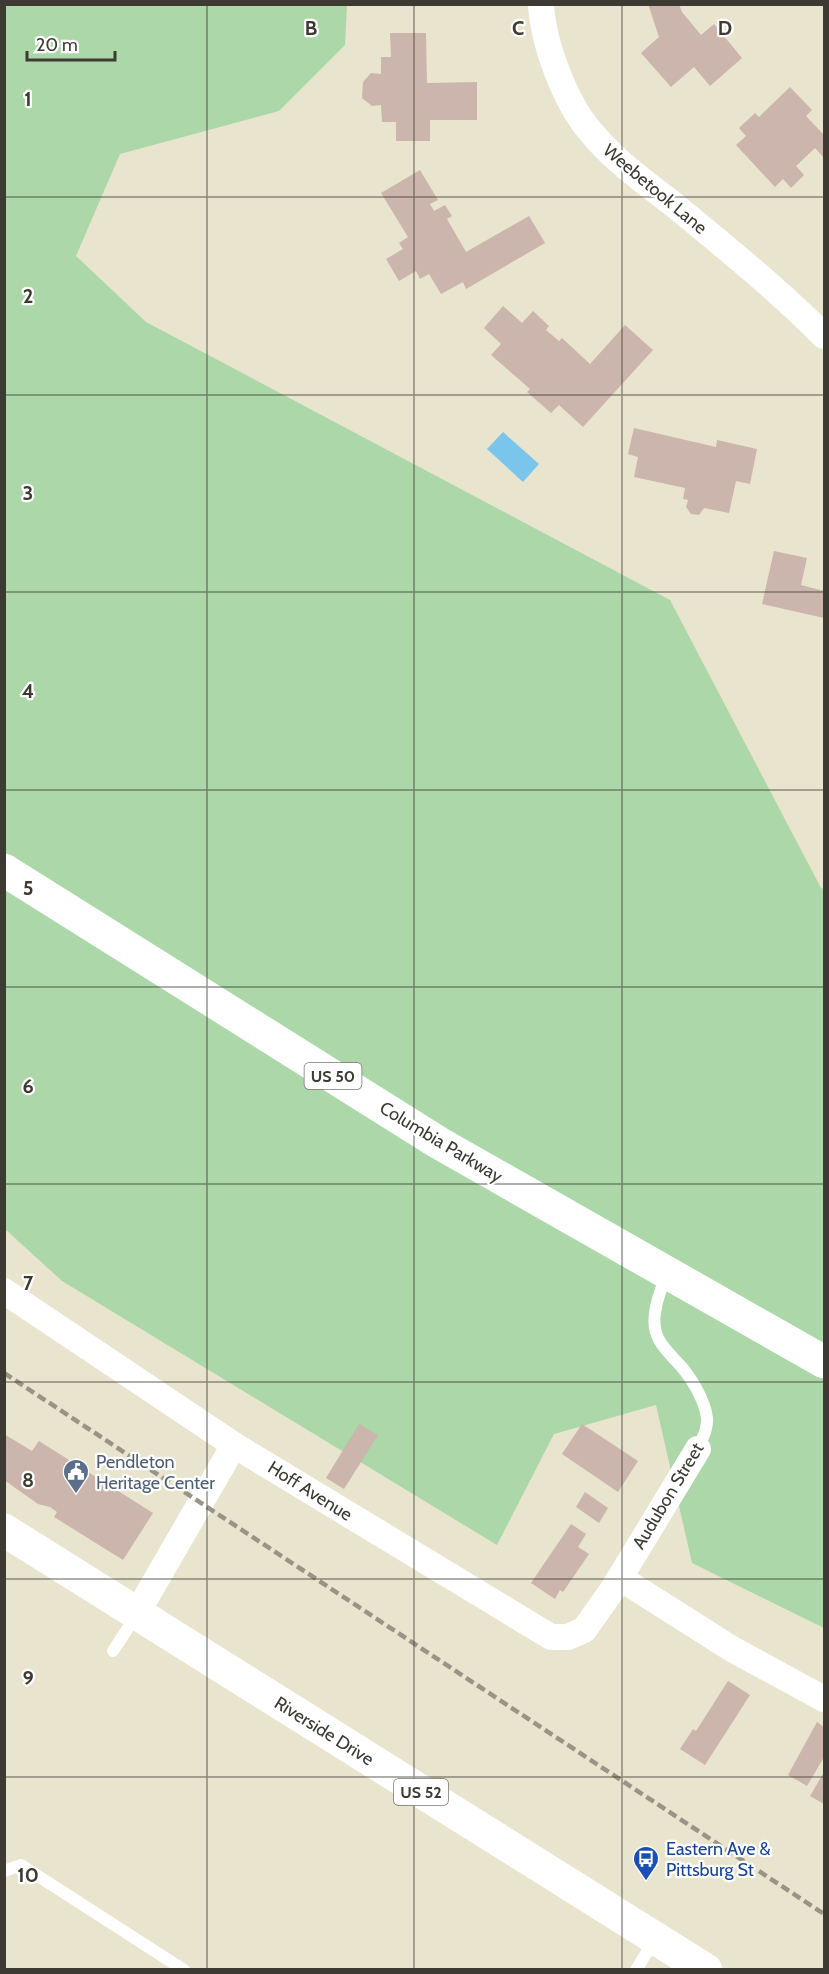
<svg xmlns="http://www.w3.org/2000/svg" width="829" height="1974" font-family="Cabin,sans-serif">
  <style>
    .green { fill: #abd7a9 }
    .water { fill: #7ac5eb }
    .building { fill: #ccb5ac }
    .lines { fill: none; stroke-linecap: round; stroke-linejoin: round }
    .lane { stroke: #fff; stroke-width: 12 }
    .street { stroke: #fff; stroke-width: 26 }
    .primary { stroke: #fff; stroke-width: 33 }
    .highway { stroke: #fff; stroke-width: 33 }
    .rail { stroke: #999586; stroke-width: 4.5; stroke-dasharray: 9 4.5; stroke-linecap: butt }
    .grid { fill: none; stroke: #3c3a32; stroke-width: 1.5; stroke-opacity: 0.55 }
    .labels { text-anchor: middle; stroke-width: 4.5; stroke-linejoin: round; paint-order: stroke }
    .shield { fill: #fff; stroke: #767570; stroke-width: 1.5 }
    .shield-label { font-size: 16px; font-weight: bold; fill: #3c3a32 }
    .street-label { font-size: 18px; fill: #3c3a32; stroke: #fff }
    .service-label { font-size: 18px; fill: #4e5e75; stroke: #fff; text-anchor: start }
    .transit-label { font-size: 18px; fill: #164399; stroke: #fff; text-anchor: start }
    .grid-label { font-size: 20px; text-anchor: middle; font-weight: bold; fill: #3c3a32; stroke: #fff; stroke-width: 4.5; stroke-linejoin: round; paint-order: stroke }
  </style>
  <rect width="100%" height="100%" fill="#e9e4ce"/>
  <path class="green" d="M5 5H347L345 45 279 111 120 154 76 256 146 322 670 600 821 888 824 889V1628L692 1563 656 1405 554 1434 497 1545 62 1281 5 1229Z"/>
  <path class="water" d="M503 432 539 464 523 482 487 449Z"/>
  <g class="building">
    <path d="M648 4H679L682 12 701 35 714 24 742 58 710 86 694 67 671 87 641 53 659 37Z"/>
    <path d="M390 33H426L427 83 477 82V120H430V141H396V122H382L381 105 372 106 362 98 363 82 371 73 381 74V57H391Z"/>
    <path d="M790 87 812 110 806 116 824 135V158L815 148 796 166 804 175 791 188 783 179 775 187 736 145 746 136 739 128 755 113 759 117Z"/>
    <path d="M420 170 438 200 430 204 434 211 445 205 452 216 447 219 466 252 529 216 545 243 466 289 463 282 441 294 429 274 420 279 416 271 399 281 386 259 403 249 399 243 408 237 381 193Z"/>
    <path d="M503 306 522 323 533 311 549 326 546 330 559 341 562 338 590 364 625 325 653 350 583 427 559 405 551 413 527 392 530 389 491 355 501 344 484 328Z"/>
    <path d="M634 428 716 447 717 440 757 449 750 484 736 481 729 513 704 508 699 515 691 514 686 507 688 500 683 499 685 488 634 477 638 457 628 454Z"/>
    <path d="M774 551 807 558 801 585 824 591V618L762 604Z"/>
    <path d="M359 1424 378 1435 344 1489 326 1478Z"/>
    <path d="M582 1424 638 1461 618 1492 562 1454Z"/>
    <path d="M4 1434 32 1451 39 1441 153 1513 123 1560 54 1517 57 1512 50 1507 38 1504 4 1480Z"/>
    <path d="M585 1492 608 1508 599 1523 576 1507Z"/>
    <path d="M571 1524 586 1534 578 1547 589 1554 563 1592 560 1590 555 1599 531 1583Z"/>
    <path d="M728 1681 750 1695 705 1765 680 1749 693 1729 696 1731Z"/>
    <path d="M817 1722 824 1727V1757L807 1786 788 1775Z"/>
    <path d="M824 1772V1804L810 1796Z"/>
  </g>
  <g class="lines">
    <g class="lane">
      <path d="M666 1274C661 1291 652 1310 655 1328 657 1342 668 1352 677 1362 690 1375 705 1400 707 1418 708 1429 702 1439 698 1449"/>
      <path d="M113 1651 137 1614"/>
      <path d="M4 1871 21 1865 184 1970"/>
      <path d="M636 1970 655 1939"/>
    </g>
    <g class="street">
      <path d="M541 4C543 43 565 102 590 131 615 162 648 184 679 209 729 250 779 291 824 336"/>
      <path d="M4 1291 234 1445 551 1637H568L584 1630 613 1589 698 1449"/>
      <path d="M620 1578 732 1649 824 1699"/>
      <path d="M137 1613 234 1445"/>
    </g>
    <path class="primary" d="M4 1530 706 1970"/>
    <path class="highway" d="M4 870 439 1143 824 1362"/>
    <path class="rail" d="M4 1373 824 1914"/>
  </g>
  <path class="grid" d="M207 4V1970M414 4V1970M622 4V1970M4 197H824M4 395H824M4 592H824M4 790H824M4 987H824M4 1184H824M4 1382H824M4 1579H824M4 1777H824"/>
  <defs>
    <symbol id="civic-pin" viewBox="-11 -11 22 30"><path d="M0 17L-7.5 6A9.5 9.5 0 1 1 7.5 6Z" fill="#5c6f8a" stroke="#fff"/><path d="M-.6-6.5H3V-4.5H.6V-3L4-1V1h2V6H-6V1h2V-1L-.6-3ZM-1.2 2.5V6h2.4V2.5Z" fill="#fff"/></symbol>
    <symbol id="bus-pin" viewBox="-11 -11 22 30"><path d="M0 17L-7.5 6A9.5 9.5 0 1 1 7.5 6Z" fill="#1a4fb4" stroke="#fff"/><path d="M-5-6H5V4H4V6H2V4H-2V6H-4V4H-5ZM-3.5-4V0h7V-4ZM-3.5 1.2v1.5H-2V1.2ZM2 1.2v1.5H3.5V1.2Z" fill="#fff"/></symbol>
  </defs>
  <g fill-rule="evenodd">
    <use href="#civic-pin" x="61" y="1457" width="30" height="40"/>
    <use href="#bus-pin" x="631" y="1844" width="30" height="40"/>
  </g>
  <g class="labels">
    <g class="shield">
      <rect x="304.5" y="1063" width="57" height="26" rx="4.5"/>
      <rect x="394" y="1779" width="54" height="26" rx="4.5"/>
    </g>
    <g class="shield-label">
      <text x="333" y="1082">US 50</text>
      <text x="421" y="1798">US 52</text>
    </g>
    <g class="street-label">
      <text transform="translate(655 189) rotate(40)" y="6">Weebetook Lane</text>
      <text transform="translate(441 1142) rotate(31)" y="6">Columbia Parkway</text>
      <text transform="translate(310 1491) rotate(32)" y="6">Hoff Avenue</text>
      <text transform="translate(668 1496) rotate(-59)" y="6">Audubon Street</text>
      <text transform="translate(324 1731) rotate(32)" y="6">Riverside Drive</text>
    </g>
    <g class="service-label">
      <text x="96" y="1468">Pendleton<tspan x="96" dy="21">Heritage Center</tspan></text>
    </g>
    <g class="transit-label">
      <text x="666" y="1855">Eastern Ave &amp;<tspan x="666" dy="21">Pittsburg St</tspan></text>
    </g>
  </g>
  <g class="grid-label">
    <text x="311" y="35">B</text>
    <text x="518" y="35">C</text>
    <text x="725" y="35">D</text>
    <text x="28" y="106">1</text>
    <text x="28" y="303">2</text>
    <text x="28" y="500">3</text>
    <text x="28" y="698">4</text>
    <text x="28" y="895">5</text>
    <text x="28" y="1093">6</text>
    <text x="28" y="1290">7</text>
    <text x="28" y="1487">8</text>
    <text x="28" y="1685">9</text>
    <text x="28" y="1882">10</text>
  </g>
  <rect width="829" height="1974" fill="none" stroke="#3c3a32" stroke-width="12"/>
  <path d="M27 51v9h88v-9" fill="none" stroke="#3c3a32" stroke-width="3"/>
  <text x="36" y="51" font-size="18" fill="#3c3a32" stroke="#ffffff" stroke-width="4.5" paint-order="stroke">20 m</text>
</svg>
